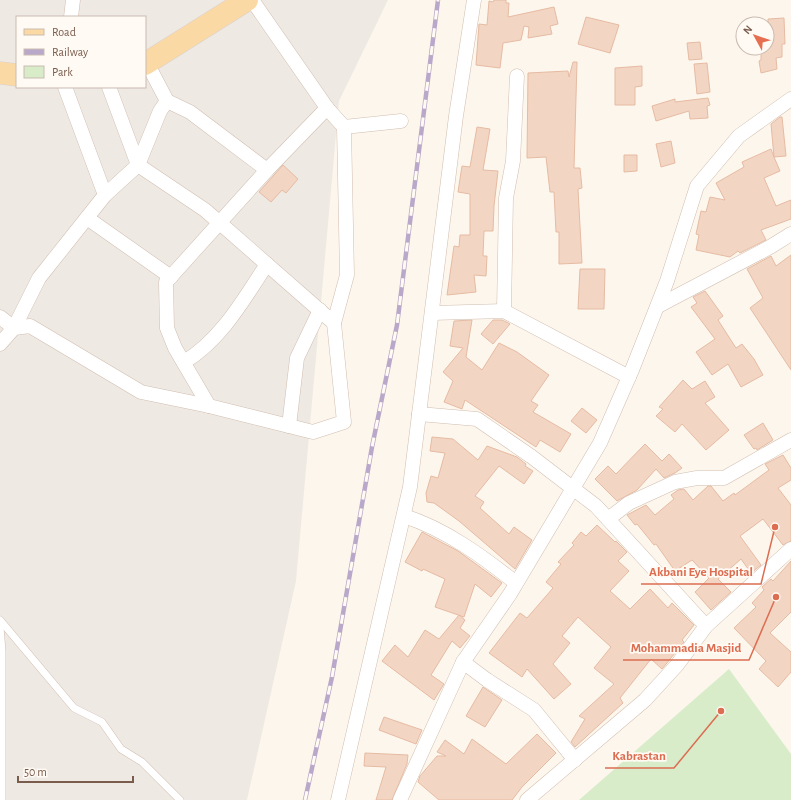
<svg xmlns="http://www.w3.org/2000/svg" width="791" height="800" font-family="'Alegreya Sans',sans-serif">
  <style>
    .industrial { fill: #efe9e4; fill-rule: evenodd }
    .green { fill: #d8ecc9 }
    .building { fill: #f3d5c3; stroke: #e6bba3 }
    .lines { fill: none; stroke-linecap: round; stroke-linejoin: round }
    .lane-casing { stroke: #d1beb0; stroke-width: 8 }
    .street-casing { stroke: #d1beb0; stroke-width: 15 }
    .primary-casing { stroke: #dad1cd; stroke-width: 23 }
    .lane { stroke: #fff; stroke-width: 7 }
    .street { stroke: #fff; stroke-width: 14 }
    .primary { stroke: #fbd9a5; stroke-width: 22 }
    .rail-casing { stroke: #b9a8c9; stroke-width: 4.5 }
    .rail { stroke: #fffaf3; stroke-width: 3; stroke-dasharray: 9; stroke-linecap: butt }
    .leader { fill: none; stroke: #dc6d51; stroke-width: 1.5 }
    .callout-dot { fill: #dc6d51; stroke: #fffaf3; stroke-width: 1.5 }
    .callout-label { font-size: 13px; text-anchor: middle; font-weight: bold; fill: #dc6d51; stroke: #fffaf3; stroke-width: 3.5; stroke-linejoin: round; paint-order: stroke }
  </style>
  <rect width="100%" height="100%" fill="#fdf6ec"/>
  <path class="industrial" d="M0 0H388L339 101 296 581 247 800H0ZM17 17H145V87H17Z"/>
  <path class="green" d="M729 669 791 754V800H579Z"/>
  <g class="building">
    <path d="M494 0H506V3H509L508 17 554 7 558 24 550 26 552 34 528 38 529 27 524 26 521 40 503 43 500 68 476 65 479 24 487 25 489 1 493 2Z"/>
    <path d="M586 17 619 25 610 53 578 44Z"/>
    <path d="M784 18 785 44H782V57L776 58 777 69 761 73 759 61 761 60V49H769L768 19Z"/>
    <path d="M700 42 702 59 689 60 687 43Z"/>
    <path d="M573 62H577L574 168H580L582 188 578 189 582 263 559 264V232H556L554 192H550L546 157 527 158 528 73 568 71 569 77Z"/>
    <path d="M707 63 710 92 697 94 694 64Z"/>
    <path d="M642 66V86L635 87V105H615V68Z"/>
    <path d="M708 98 710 105 707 106 708 118 690 119 689 111 656 121 652 106 675 99V102Z"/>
    <path d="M780 117H782L786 156 774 157 780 171 764 178 776 206 791 200V219L761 230 766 240 740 253 738 251 730 257 696 250 699 235 696 234 701 211 706 212 710 197 725 200 716 183 744 167 742 162 771 149 774 157 771 124Z"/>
    <path d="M477 127 490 129 483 170 498 171 494 206 493 231H484L483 256H487L486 276 474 275 476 292 447 295 454 246 459 247 460 235H470V194L458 192 462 166 470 167Z"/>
    <path d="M671 141 675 163 661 167 656 144Z"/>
    <path d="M624 155H637V171L624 172Z"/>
    <path d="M283 165 298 179 286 193 282 190 271 202 259 192Z"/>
    <path d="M791 255V370L750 308 763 298 747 269 771 256 776 266Z"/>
    <path d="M580 269H605L604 309H578Z"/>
    <path d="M705 291 723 316 718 320 736 348 742 344 754 359 763 375 741 387 728 364 712 375 696 352 715 339 691 307 697 303 693 297Z"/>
    <path d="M472 320 466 357 482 370 499 343 517 352 549 375 531 401 538 405 533 412 571 434 560 452 540 440 536 447 465 400 462 409 444 402 453 381 443 372 463 348 450 346 454 321Z"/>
    <path d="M493 320H502L510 324 493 344 481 334Z"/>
    <path d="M683 380 692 389 705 381 715 397 705 403 729 430 706 450 682 424 675 432 656 416 663 409 659 407Z"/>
    <path d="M582 408 597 420 586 433 571 421Z"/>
    <path d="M763 423 773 440 757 450 756 448 754 449 744 435Z"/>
    <path d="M432 437 453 439 478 460 487 446 517 457 526 464 525 466 533 471 524 484 499 466 475 496 484 502 480 508 509 534 514 527 532 540 515 569 459 521 434 503 427 502 426 493 431 476 438 478 445 453 430 451Z"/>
    <path d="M645 444 662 461 669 454 682 468 675 473 664 478 656 469 637 490 617 501 595 479 608 466 616 474Z"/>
    <path d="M783 455 791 468V480L778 488 791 505V541L783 545 763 519 740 536 761 565 751 573 741 559 718 579 731 592 711 610 695 592 709 578 692 560 675 571 656 544 654 545 637 524 635 525 627 515 646 505 655 515 674 499 671 495 678 490 684 489 693 500 708 486H711L723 501 734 493 735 495 769 470 765 464Z"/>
    <path d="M597 525 615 542 616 541 627 552 618 561 629 571 610 591 630 609 650 589 668 608 672 603 694 625 682 640 684 642 662 669 651 659 620 698 623 703 575 747 571 742 585 719 579 716 614 684 594 668 611 647 578 617 562 636 570 643 553 664 571 684 554 699 527 669 522 677 489 653 520 613 527 618 553 588 546 582 561 564 558 562 574 545 572 543 581 532 586 536Z"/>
    <path d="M422 532 458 551 502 583 491 597 475 584 464 617 435 607 445 579 423 569 422 571 405 562Z"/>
    <path d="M791 561V612L770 633 791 652V672L778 687 759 669 766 661 734 628 756 607 752 603 764 590 762 587 771 579 773 581Z"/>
    <path d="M459 615 465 620 460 628 470 636 460 648 452 641 431 675 444 684 434 700 382 661 395 645 408 657 425 630 439 639Z"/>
    <path d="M483 687 502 700 485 727 466 716Z"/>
    <path d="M384 717 422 730 416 744 379 730Z"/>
    <path d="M537 734 556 753 522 787 512 800H439L418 782 420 776 437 756H446L437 752 445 740 464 754 472 739 506 764Z"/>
    <path d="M365 753 408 755 407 764 392 800H376L386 767 364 766Z"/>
  </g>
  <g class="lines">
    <defs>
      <g id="lane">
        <path d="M0 620 74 708 102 722 121 749 142 762 180 800"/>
        <path d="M0 627 2 651V800"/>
      </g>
      <g id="street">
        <path d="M252 0 327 108"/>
        <path d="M71 17 73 0"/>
        <path d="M147 63 167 101 190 112 267 170 327 108 344 127 401 121"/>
        <path d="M65 87 105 195"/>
        <path d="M109 87 138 165 205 210 334 323 347 275 344 127"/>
        <path d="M87 218 171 277"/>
        <path d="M658 306 770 247 791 234"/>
        <path d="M504 311 506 198 513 161 517 76"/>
        <path d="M432 313 504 311 629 377"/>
        <path d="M0 317 14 328 30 326 141 392 209 406 313 432 344 422 334 323"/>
        <path d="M0 344 14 328 39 278 105 195 138 165 160 111 167 101"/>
        <path d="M184 362C221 340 244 299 267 264"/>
        <path d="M209 406 175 348 167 328 166 282 267 170"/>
        <path d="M419 414 477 419 532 457 596 506 706 626"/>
        <path d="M289 426 297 358 320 310"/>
        <path d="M404 516C445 529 482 556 516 583"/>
        <path d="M608 519 629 503 675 482 697 478H724L791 440"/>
        <path d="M463 662 487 680 534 710 575 760"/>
        <path d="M338 800 410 487 456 116 474 0"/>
        <path d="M400 800 463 662 510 594 600 443 632 370 667 281 697 186 739 136 791 99"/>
        <path d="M527 800 645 700 677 665 706 626 791 549"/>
      </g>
      <g id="primary">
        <path d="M145 64 247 0"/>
        <path d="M0 73 17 75"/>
      </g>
    </defs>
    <use href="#lane" class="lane-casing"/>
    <use href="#street" class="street-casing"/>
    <use href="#primary" class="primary-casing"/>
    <use href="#lane" class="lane"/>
    <use href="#street" class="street"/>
    <use href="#primary" class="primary"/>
    <defs>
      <path id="rail" d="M305 800 332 677 372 447 397 325 438 0"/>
    </defs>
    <use href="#rail" class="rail-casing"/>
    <use href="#rail" class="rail"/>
  </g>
  <path class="leader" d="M775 527L761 584H641M776 597L749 660H623M721 711L674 768H605"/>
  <g class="callout-dot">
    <circle cx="775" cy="527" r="4"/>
    <circle cx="776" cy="597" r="4"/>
    <circle cx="721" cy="711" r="4"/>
  </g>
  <g class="callout-label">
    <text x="701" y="576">Akbani Eye Hospital</text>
    <text x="686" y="652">Mohammadia Masjid</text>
    <text x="639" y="760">Kabrastan</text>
  </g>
  <rect x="16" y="16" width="130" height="72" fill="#fffaf3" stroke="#cabbb1"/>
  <rect x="24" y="29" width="20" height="6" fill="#fbd9a5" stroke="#cabbb1"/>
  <text x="52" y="36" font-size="12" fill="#7a5c4d">Road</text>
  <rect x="24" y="49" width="20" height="6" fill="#b9a8c9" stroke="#cabbb1"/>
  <text x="52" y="56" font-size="12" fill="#7a5c4d">Railway</text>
  <rect x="24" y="66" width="20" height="12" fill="#d8ecc9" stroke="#cabbb1"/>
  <text x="52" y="76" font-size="12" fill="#7a5c4d">Park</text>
  <g transform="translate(755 36) rotate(310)"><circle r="19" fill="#fffaf3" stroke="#cabbb1"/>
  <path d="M0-3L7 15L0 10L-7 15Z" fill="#e76f51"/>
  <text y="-6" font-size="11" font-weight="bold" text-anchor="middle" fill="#7a5c4d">N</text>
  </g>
  <path d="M18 776v6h115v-6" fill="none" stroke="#7a5c4d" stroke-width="2"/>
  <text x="24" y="776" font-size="12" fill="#7a5c4d" stroke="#fffaf3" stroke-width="3" paint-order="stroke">50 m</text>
</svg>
